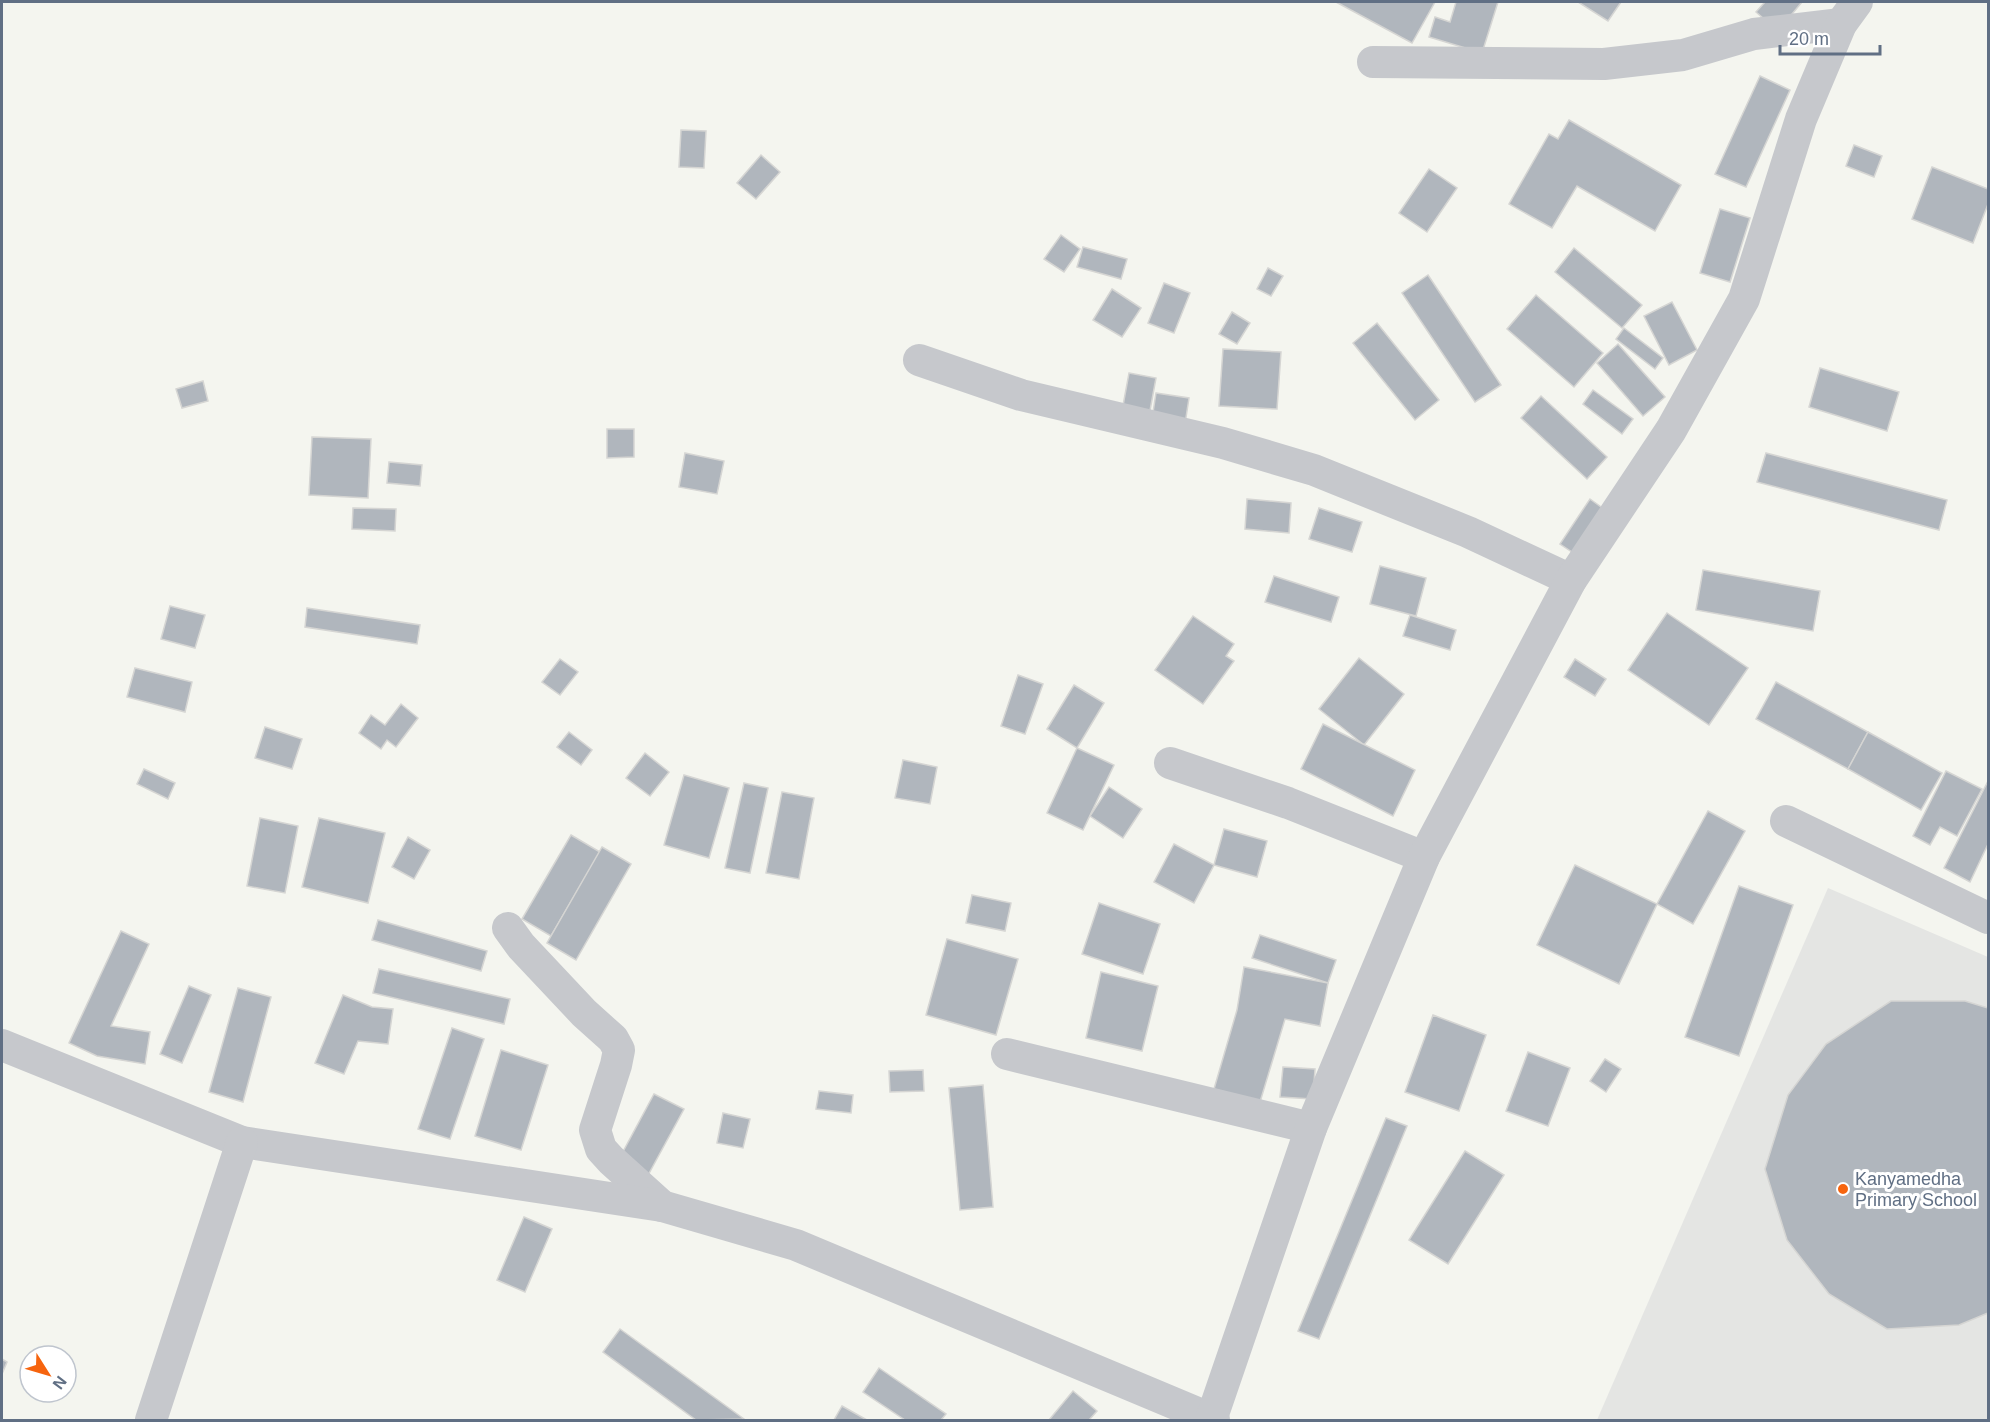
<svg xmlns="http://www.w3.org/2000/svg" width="1990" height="1422" font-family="Arial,sans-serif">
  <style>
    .built { fill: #e4e5e3 }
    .building { fill: #b0b6bd; stroke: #d5d5d3; stroke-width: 1.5 }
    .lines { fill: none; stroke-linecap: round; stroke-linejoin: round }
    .minor { stroke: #c6c8cc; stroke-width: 32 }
    .poi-dot { fill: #f6640e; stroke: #fff; stroke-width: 2 }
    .labels { text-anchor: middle; stroke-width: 6; stroke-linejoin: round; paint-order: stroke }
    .poi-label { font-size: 18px; fill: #606f84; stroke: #fff; text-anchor: start }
  </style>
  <rect width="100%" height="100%" fill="#f4f5ef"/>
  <path class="built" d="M1828 888 1988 957V1420H1597Z"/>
  <g class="building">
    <path d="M1336 2H1435L1412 43Z"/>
    <path d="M1456 2H1498L1482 53 1429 37 1435 17 1450 22Z"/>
    <path d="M1578 2H1621L1608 21Z"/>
    <path d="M1765 2H1802L1778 31 1756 12Z"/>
    <path d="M1760 76 1790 90 1746 187 1715 174Z"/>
    <path d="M1569 120 1681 185 1655 231 1577 186 1552 228 1509 204 1549 134 1558 139Z"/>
    <path d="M681 130 706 131 704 168 679 167Z"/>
    <path d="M1854 145 1882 156 1874 177 1846 166Z"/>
    <path d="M761 155 780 172 756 199 737 183Z"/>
    <path d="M1932 167 1988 189V204L1973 243 1912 219Z"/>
    <path d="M1429 169 1457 188 1427 232 1399 213Z"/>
    <path d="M1720 209 1750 218 1730 282 1700 273Z"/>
    <path d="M1061 235 1080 249 1064 272 1044 259Z"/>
    <path d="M1083 247 1127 259 1121 279 1077 267Z"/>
    <path d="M1574 248 1642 305 1622 328 1555 272Z"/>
    <path d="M1268 268 1283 276 1271 296 1257 289Z"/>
    <path d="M1428 275 1501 385 1475 402 1402 293Z"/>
    <path d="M1164 283 1190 293 1174 333 1148 323Z"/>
    <path d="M1112 289 1141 308 1122 337 1093 320Z"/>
    <path d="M1536 295 1603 353 1574 387 1507 329Z"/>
    <path d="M1672 302 1697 350 1669 365 1644 316Z"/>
    <path d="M1232 312 1250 323 1237 344 1219 334Z"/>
    <path d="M1377 323 1439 400 1415 420 1353 343Z"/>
    <path d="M1624 328 1663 358 1655 369 1616 339Z"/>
    <path d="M1618 344 1665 397 1643 416 1597 363Z"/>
    <path d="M1223 349 1281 352 1277 409 1219 406Z"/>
    <path d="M1820 368 1899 392 1887 431 1809 407Z"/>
    <path d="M1129 373 1156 378 1149 416 1122 411Z"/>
    <path d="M203 381 208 401 182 408 176 389Z"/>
    <path d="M1593 390 1633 419 1622 434 1583 404Z"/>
    <path d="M1156 393 1189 398 1185 424 1152 419Z"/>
    <path d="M1541 396 1607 457 1587 479 1521 418Z"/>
    <path d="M607 429H634V457L607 458Z"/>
    <path d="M312 437 371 439 368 498 309 495Z"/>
    <path d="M685 453 724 461 717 494 679 487Z"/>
    <path d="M1766 453 1947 500 1939 530 1757 482Z"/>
    <path d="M389 462 422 465 420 486 387 483Z"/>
    <path d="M1247 499 1291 503 1289 533 1245 529Z"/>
    <path d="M1590 499 1608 512 1578 556 1560 544Z"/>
    <path d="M353 508 396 509 395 531 352 529Z"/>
    <path d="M1319 508 1362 522 1352 552 1309 539Z"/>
    <path d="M1380 566 1426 578 1416 616 1370 604Z"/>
    <path d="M1703 570 1820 591 1813 631 1696 610Z"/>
    <path d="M1274 576 1339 597 1331 622 1265 602Z"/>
    <path d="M170 606 205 615 195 648 161 639Z"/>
    <path d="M307 608 420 625 417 644 305 627Z"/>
    <path d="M1667 613 1748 668 1709 725 1628 670Z"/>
    <path d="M1410 615 1456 630 1450 650 1403 636Z"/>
    <path d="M1193 616 1234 644 1226 656 1234 661 1203 704 1155 670Z"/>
    <path d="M1359 658 1404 694 1364 745 1319 709Z"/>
    <path d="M560 659 578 672 560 695 542 682Z"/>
    <path d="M1575 659 1606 679 1595 696 1564 677Z"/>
    <path d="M135 668 192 682 185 712 127 697Z"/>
    <path d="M1018 675 1043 684 1025 734 1001 726Z"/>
    <path d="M1776 682 1868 732 1848 769 1756 719Z"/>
    <path d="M1074 685 1104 703 1077 748 1047 729Z"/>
    <path d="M401 704 418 718 396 747 387 740 381 749 359 733 371 715 385 725Z"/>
    <path d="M1323 724 1415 770 1393 816 1301 769Z"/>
    <path d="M265 727 302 739 292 769 255 758Z"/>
    <path d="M569 732 592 750 581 765 557 747Z"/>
    <path d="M1868 732 1942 773 1921 810 1848 769Z"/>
    <path d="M1077 748 1114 765 1083 830 1047 813Z"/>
    <path d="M645 753 669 772 650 796 626 778Z"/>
    <path d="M903 760 937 767 930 804 895 798Z"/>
    <path d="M144 769 175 783 168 799 137 784Z"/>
    <path d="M1946 771 1982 789 1957 836 1940 827 1930 845 1913 836Z"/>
    <path d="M684 775 729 788 709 858 664 845Z"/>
    <path d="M1988 781V844L1970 882 1944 868Z"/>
    <path d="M744 783 768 788 750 873 725 868Z"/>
    <path d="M1109 787 1142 809 1123 838 1090 816Z"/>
    <path d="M782 792 814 798 799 879 766 873Z"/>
    <path d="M1708 811 1745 831 1693 924 1657 904Z"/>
    <path d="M260 818 298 826 285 893 247 886Z"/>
    <path d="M319 818 385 833 368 903 302 887Z"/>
    <path d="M1224 829 1267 841 1257 877 1214 865Z"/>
    <path d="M571 835 600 852 551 936 522 919Z"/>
    <path d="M408 837 430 850 414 879 392 867Z"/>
    <path d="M1174 844 1214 865 1194 903 1154 882Z"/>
    <path d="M602 847 631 864 576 960 547 943Z"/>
    <path d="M1575 865 1657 904 1619 984 1537 945Z"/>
    <path d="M1739 886 1793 905 1739 1056 1685 1037Z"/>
    <path d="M972 895 1011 903 1005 931 966 923Z"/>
    <path d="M1099 903 1160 924 1143 974 1082 954Z"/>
    <path d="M378 920 487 951 481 971 372 940Z"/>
    <path d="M121 931 149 944 111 1026 150 1032 145 1064 97 1056 69 1043Z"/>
    <path d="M1260 935 1336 960 1328 983 1252 958Z"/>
    <path d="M947 939 1018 959 996 1035 926 1015Z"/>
    <path d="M1244 967 1328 983 1320 1026 1285 1019 1260 1102 1214 1089 1237 1010Z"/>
    <path d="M379 969 510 999 504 1024 373 993Z"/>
    <path d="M1101 972 1158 986 1142 1051 1086 1038Z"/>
    <path d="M189 986 211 995 182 1063 160 1054Z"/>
    <path d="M238 988 271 997 243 1102 209 1092Z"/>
    <path d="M343 995 372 1007 393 1009 388 1044 358 1041 344 1074 315 1063Z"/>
    <path d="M1891 1001H1965L1988 1008V1313L1959 1325 1887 1329 1829 1294 1787 1240 1765 1169 1788 1095 1826 1044Z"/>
    <path d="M1433 1015 1486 1035 1459 1111 1405 1092Z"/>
    <path d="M452 1028 484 1039 450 1139 418 1129Z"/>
    <path d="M501 1050 548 1065 521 1150 475 1136Z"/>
    <path d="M1528 1052 1570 1068 1548 1126 1506 1111Z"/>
    <path d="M1605 1059 1621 1069 1606 1092 1590 1081Z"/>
    <path d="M1283 1067 1315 1069 1313 1099 1280 1097Z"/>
    <path d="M923 1070 924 1091 890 1092 889 1071Z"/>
    <path d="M983 1085 993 1207 960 1210 949 1088Z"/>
    <path d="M819 1091 853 1095 851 1113 816 1109Z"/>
    <path d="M654 1094 684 1109 647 1177 618 1161Z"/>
    <path d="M723 1113 750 1119 743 1148 717 1143Z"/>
    <path d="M1386 1118 1407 1126 1319 1339 1298 1331Z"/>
    <path d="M1465 1151 1504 1175 1448 1264 1409 1240Z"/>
    <path d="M524 1217 552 1229 525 1292 497 1280Z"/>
    <path d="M620 1329 744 1419 696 1420 603 1352Z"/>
    <path d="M2 1359 7 1362 2 1374Z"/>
    <path d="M879 1368 946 1414 941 1420H905L863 1392Z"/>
    <path d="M1073 1391 1097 1411 1089 1420H1049Z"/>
    <path d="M842 1406 867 1420H834Z"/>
  </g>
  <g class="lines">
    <g class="minor">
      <path d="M1373 62 1604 64 1683 55 1754 34 1841 24"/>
      <path d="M919 360 1021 395 1223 443 1314 470 1468 532 1571 580"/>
      <path d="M1170 763 1288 803 1424 857"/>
      <path d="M1786 821 1988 918"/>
      <path d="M508 928 521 946 584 1013 613 1039 619 1050 616 1065 595 1130 601 1149 611 1160 662 1206"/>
      <path d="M2 1045 242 1142 662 1206 796 1245 1214 1420"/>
      <path d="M1007 1054 1311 1128"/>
      <path d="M151 1420 242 1142"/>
      <path d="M1211 1420 1311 1128 1424 857 1571 580 1671 430 1744 299 1801 119 1841 24 1857 2"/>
    </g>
  </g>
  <circle class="poi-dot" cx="1843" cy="1189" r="6"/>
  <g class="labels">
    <g class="poi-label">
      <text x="1855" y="1185">Kanyamedha<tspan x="1855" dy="21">Primary School</tspan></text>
    </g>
  </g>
  <rect width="1990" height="1422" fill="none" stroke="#606f84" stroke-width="6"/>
  <g transform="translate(48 1374) rotate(127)"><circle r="28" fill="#ffffff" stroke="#bfc5ce" stroke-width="1.5"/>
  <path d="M0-4.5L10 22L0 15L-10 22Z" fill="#f6640e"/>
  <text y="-9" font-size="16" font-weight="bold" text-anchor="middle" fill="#606f84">N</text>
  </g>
  <path d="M1780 45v9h100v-9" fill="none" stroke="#606f84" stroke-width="3"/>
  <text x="1789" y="45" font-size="18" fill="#606f84" stroke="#ffffff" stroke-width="4.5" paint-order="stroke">20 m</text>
</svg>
